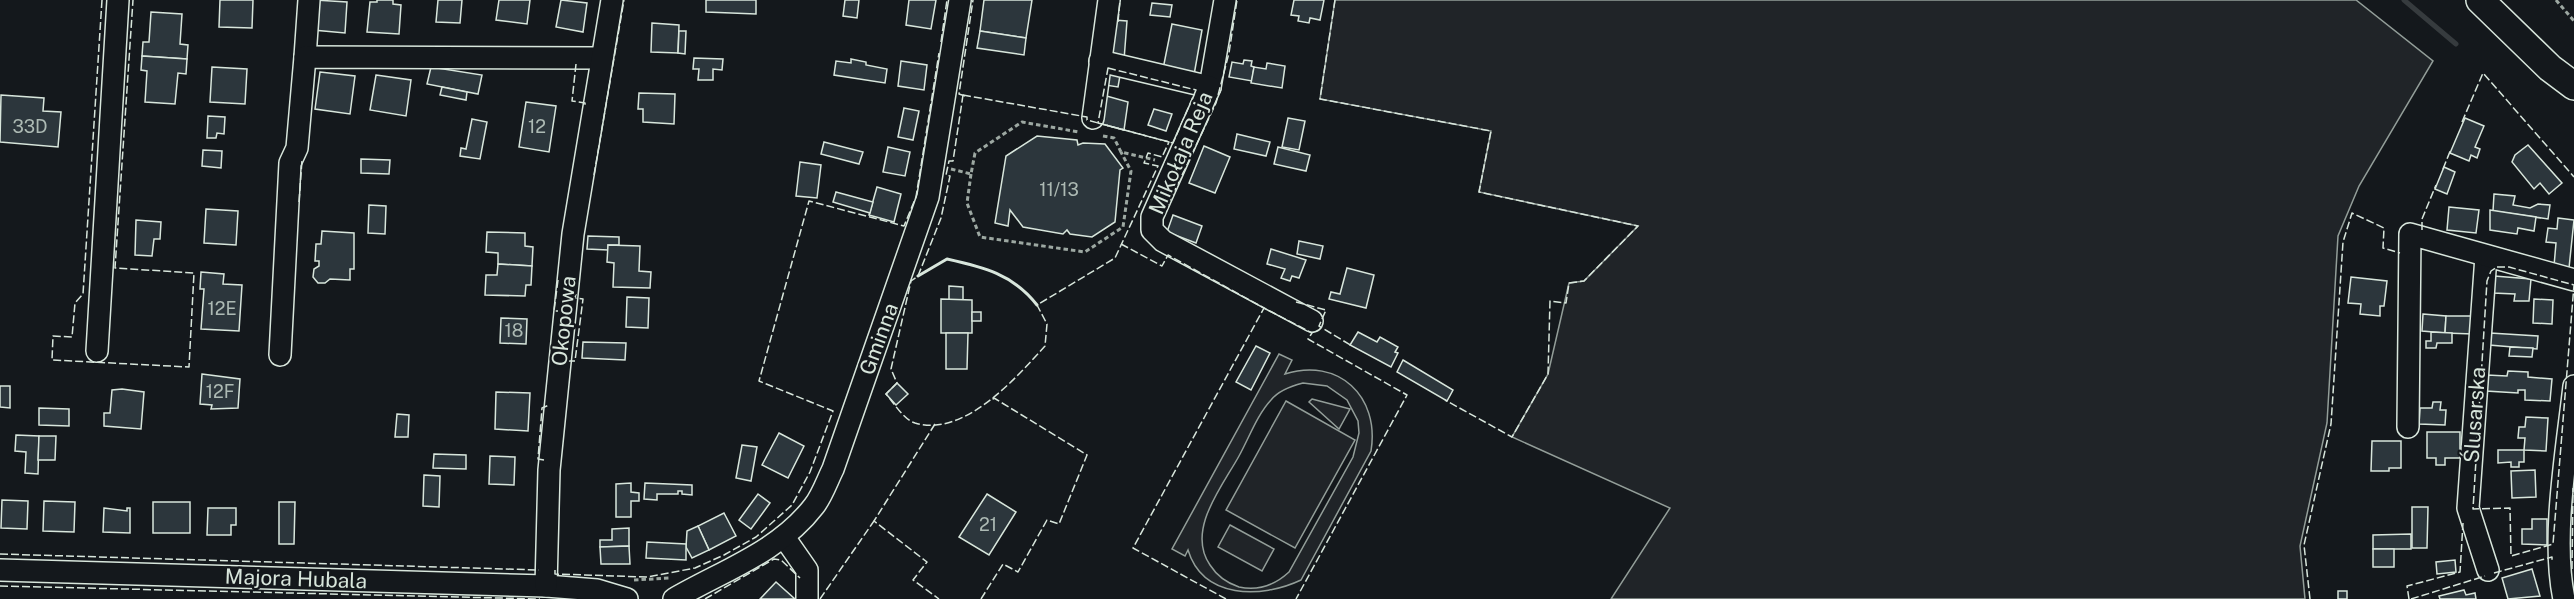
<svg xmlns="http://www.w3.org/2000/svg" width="2574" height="599" font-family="'Public Sans',sans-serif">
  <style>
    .green { fill: #202428; stroke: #939e99; stroke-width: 1.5; fill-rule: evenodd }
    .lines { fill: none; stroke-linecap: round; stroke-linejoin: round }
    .stream { stroke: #363b3e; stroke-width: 5 }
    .building { fill: #2c363c; stroke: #d8e6dc; stroke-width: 1.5 }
    .minor-casing { stroke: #d8e6dc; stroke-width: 24 }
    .major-casing { stroke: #d8e6dc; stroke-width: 30 }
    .path { stroke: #9da8a2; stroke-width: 3; stroke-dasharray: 4.5 3; stroke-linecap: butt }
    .minor { stroke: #14181c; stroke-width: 21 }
    .major { stroke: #14181c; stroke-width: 27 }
    .fence { stroke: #d8e6dc; stroke-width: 1.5; stroke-dasharray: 8 3; stroke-linecap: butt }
    .wall { stroke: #d8e6dc; stroke-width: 3 }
    .labels { text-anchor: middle; stroke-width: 4.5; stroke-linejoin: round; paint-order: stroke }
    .number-label { font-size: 18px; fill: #adbab4 }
    .street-label { font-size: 21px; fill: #d8e6dc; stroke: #14181c }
  </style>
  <rect width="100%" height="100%" fill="#14181c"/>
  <g class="green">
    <path d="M1335 0H2356L2433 61 2359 186 2338 236 2327 423 2300 546 2305 599H1611L1670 508 1512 437 1548 374 1569 283 1584 281 1638 226 1479 192 1491 131 1320 99Z"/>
    <path d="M1279 354 1292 360 1285 374C1338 357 1380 396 1371 451L1301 580C1261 599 1203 599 1188 550L1185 556 1172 549ZM1303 383 1327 386 1347 400 1358 421 1359 433 1353 457 1289 572C1275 585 1258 591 1239 587 1227 583 1217 576 1210 565 1186 530 1222 487 1239 456 1249 438 1257 415 1271 400 1279 390 1291 386 1303 383Z"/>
    <path d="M1312 399 1350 409 1339 429 1309 402Z"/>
    <path d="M1286 401 1355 440 1295 548 1226 510Z"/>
    <path d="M1230 525 1274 549 1262 571 1218 547Z"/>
  </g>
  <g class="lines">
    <path class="stream" d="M2404 0 2456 44"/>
  </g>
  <g class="building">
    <path d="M220 0H253L252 28 219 27Z"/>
    <path d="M315 0 347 2 345 33 313 30Z"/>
    <path d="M377 0H393V4L401 5 399 34 367 32 370 2H377Z"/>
    <path d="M438 0H462L460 23 436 22Z"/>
    <path d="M499 0H530L527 24 496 20Z"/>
    <path d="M561 0 587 3 583 32 556 27Z"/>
    <path d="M706 0H756V14L706 12Z"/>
    <path d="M845 0H859L857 18 843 16Z"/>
    <path d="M909 0H936L931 29 906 25Z"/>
    <path d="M984 0H1032L1026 38 980 31Z"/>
    <path d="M1294 0H1324L1320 20 1310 18 1309 23 1298 21 1299 16 1291 15Z"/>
    <path d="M1152 3 1172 5 1170 17 1150 15Z"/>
    <path d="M151 12 182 14 180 44 188 45 187 59 142 56 143 42H149Z"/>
    <path d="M1114 20 1127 21 1124 60 1111 59Z"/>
    <path d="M652 23 679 25 678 53 651 52Z"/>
    <path d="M1172 24 1202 30 1194 75 1163 69Z"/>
    <path d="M679 31H686L685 54 678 53Z"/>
    <path d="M980 31 1026 38 1024 55 977 48Z"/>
    <path d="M142 56 187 59 186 74 178 73 175 104 145 102 147 71 141 70Z"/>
    <path d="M694 58 723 59 722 70 713 69V80H698L699 69H693Z"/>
    <path d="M851 59 866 62V65L887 69 885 83 834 75 836 61 851 63Z"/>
    <path d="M1244 60 1252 61 1251 66 1254 67 1252 81 1229 77 1232 62 1243 64Z"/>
    <path d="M901 61 927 65 924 90 898 86Z"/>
    <path d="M1267 63 1285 66 1282 88 1251 83 1254 67 1266 69Z"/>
    <path d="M212 67 247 69 245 104 210 102Z"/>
    <path d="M431 67 482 75 478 94 427 84Z"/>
    <path d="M1108 68 1121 70 1118 87 1105 85Z"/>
    <path d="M320 72 355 76 350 114 315 109Z"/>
    <path d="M376 75 411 80 406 116 370 110Z"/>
    <path d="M442 87 467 92 466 100 440 95Z"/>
    <path d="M639 93 675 94 674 124 643 122V109H638Z"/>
    <path d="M1 95 44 98 43 111 61 112 58 147 0 142Z"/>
    <path d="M1103 95 1128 102 1124 130 1098 123Z"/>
    <path d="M526 102 556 106 549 152 519 147Z"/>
    <path d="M904 108 919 111 913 140 898 137Z"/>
    <path d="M1154 109 1172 114 1166 131 1148 125Z"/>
    <path d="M208 116 225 117 224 134 217 133 216 138H207Z"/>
    <path d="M1288 118 1305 121 1299 150 1282 147Z"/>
    <path d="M2465 118 2484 126 2475 147 2480 149 2477 158 2471 155 2469 161 2450 153Z"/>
    <path d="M472 119 487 122 480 159 460 156 461 148 466 149Z"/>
    <path d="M1237 134 1270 142 1266 156 1234 149Z"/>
    <path d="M1037 136 1077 140 1078 145 1083 143 1105 144 1123 168 1120 170 1115 222 1092 237 1070 234 1067 230 1063 234 1023 227 1010 210 1008 226 995 223 1006 156Z"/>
    <path d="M824 142 863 152 859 164 821 154Z"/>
    <path d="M2528 145 2562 183 2549 194 2540 183 2534 189 2512 162 2515 155Z"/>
    <path d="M1204 146 1230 157 1215 193 1189 183Z"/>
    <path d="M888 147 910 152 905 176 883 172Z"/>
    <path d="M1278 147 1310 155 1306 171 1274 164Z"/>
    <path d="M203 150 222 151 221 168 202 166Z"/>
    <path d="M361 159 390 160 389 174 361 173Z"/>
    <path d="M800 162 821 165 817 198 796 196Z"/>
    <path d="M2444 167 2455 172 2447 194 2435 189Z"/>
    <path d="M877 187 901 194 894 222 869 215Z"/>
    <path d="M836 192 873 202 870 213 833 202Z"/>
    <path d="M2494 194 2515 196 2513 205 2530 208 2538 204 2550 205 2548 219 2493 211Z"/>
    <path d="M369 205 386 206 385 234 368 233Z"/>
    <path d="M2449 207 2479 210 2476 233 2447 230Z"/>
    <path d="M206 209 238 211 236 245 204 243Z"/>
    <path d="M2490 210 2536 217 2534 231 2518 228 2517 234 2490 230Z"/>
    <path d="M1173 215 1202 226 1196 243 1167 232Z"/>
    <path d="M2558 218 2574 220 2569 268 2554 266 2556 243 2546 242 2548 228 2557 229Z"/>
    <path d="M136 220 161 222 160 239H154L152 256 135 255Z"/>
    <path d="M322 231 354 233V269H350V280L330 279 325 283H318L313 277 314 269 319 266V261H315L316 244H321Z"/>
    <path d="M487 232 525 233V246L533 247 532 266 498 264V253L486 252Z"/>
    <path d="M588 236 619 237V245H608V250L587 249Z"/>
    <path d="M1299 241 1323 246 1320 259 1297 254Z"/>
    <path d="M608 245 640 246 639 271 651 272 650 288 613 287 614 263 607 262Z"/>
    <path d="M1271 249 1306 260 1299 278 1292 276 1290 281 1281 278 1285 269 1267 264Z"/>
    <path d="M498 264 532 266 531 285H526L525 296 485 295 486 275H497Z"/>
    <path d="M1347 268 1374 275 1366 308 1329 299 1331 292 1340 294Z"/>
    <path d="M201 272 224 274 223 284 242 285 239 331 201 329 204 289H200Z"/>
    <path d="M2494 276 2531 279 2529 301H2514L2515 294 2493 293Z"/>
    <path d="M2351 277 2387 281 2384 306H2380V316L2360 314 2361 304 2348 303Z"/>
    <path d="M949 286 963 287V300H949Z"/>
    <path d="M627 297 649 298 648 328 626 327Z"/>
    <path d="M941 299 972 300V333H941Z"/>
    <path d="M2534 299 2553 300 2552 324 2533 323Z"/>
    <rect x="972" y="312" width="9" height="9"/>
    <path d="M2423 314 2446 316 2445 333 2422 331Z"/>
    <path d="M2446 316H2474L2473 334 2445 333Z"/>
    <path d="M501 318 527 319 526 344 500 343Z"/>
    <path d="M1358 332 1377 342 1380 337 1398 347 1395 352 1398 353 1391 367 1350 345Z"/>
    <path d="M2431 332 2452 333V343H2437L2436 348H2426V341H2431Z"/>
    <path d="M946 333H968L967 369H946Z"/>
    <path d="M2490 333 2538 336 2537 349 2489 345Z"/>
    <path d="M583 342 626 343 625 360 582 358Z"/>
    <path d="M1256 346 1270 353 1251 390 1236 382Z"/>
    <path d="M2510 347 2533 348 2532 357 2509 356Z"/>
    <path d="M1403 360 1453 390 1447 401 1397 372Z"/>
    <path d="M2508 371 2528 372V377L2552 379 2550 401 2525 400V390H2518V393L2486 391 2487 375 2507 376Z"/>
    <path d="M202 374 240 379 238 408 211 409 212 405 200 404Z"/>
    <path d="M897 383 908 394 896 405 886 394Z"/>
    <path d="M0 386H10V408L0 407Z"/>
    <path d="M122 389 144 392 141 429 104 426V413H110L112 390Z"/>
    <path d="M496 392 530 393 528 431 495 429Z"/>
    <path d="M2433 402H2441L2440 410H2446L2445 425 2419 424 2420 408H2432Z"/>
    <path d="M39 408 69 409V426L39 425Z"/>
    <path d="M397 414 409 415 408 437H395Z"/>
    <path d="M2526 417 2548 418 2546 451 2524 450 2525 438H2518L2519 427H2525Z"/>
    <path d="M2427 432H2460V458H2445V465H2436V458H2427Z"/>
    <path d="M779 433 804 446 788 478 762 465Z"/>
    <path d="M16 435 39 436 38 474 25 473 26 452 15 451Z"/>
    <path d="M39 436H56L55 460H38Z"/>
    <path d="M2372 441H2401V468H2389V471H2371Z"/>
    <path d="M742 445 757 447 751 481 736 478Z"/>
    <path d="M2498 450H2524V462H2519V467H2511V462L2498 463Z"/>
    <path d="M434 454 466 455V469L433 468Z"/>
    <path d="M490 456 515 457 514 485 489 484Z"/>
    <path d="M2535 470 2536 497 2512 498 2511 471Z"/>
    <path d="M424 475 440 476 439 507 423 506Z"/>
    <path d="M631 483V492L639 493V501H631V517H616V484Z"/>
    <path d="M645 483 692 485V495L682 494V491H678V494H657V500L644 499Z"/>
    <path d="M758 494 770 503 751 529 739 520Z"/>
    <path d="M987 494 1016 512 989 555 959 537Z"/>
    <path d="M2 500 28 501 27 529 1 528Z"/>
    <path d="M44 501 75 502 74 532 43 531Z"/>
    <rect x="153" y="502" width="37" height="31"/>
    <path d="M279 502H295L294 544H279Z"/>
    <path d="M2412 507H2428L2427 548H2412Z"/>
    <path d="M104 508 127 511V508H130V533L103 532Z"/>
    <path d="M208 508H236V525H231V535H207Z"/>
    <path d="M724 513 736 536 709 550 698 526Z"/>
    <path d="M2532 519H2547V545L2522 544V529H2532Z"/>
    <path d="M698 526 709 550 692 558 686 547 687 531Z"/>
    <path d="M629 528V546L600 547V540H612V529Z"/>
    <path d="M2411 534V549H2373V535Z"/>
    <path d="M647 542 686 544V560L646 558Z"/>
    <path d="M629 546 630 564H601L600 547Z"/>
    <rect x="2373" y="549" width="21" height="18"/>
    <path d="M2455 560 2456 572 2437 574 2436 562Z"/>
    <path d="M2532 569 2540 596 2508 599 2502 578Z"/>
    <path d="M776 582 795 599H760Z"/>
    <path d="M2464 590 2466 595 2475 593 2476 599H2440L2439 596Z"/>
    <rect x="2338" y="591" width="9" height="8"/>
  </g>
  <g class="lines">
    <defs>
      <g id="minor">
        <path d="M1225 0 1210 87 1152 217V230L1163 241 1312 321"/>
        <path d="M305 57 309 0"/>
        <path d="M1100 61 1210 87"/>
        <path d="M1093 118 1109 0"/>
        <path d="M2486 256 2468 508 2488 570"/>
        <path d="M97 351 118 0"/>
        <path d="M280 355 290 163 297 148 305 57 602 58"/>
        <path d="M2408 427 2410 234 2574 280"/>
        <path d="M784 537 807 570V599"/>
        <path d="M0 570 546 586 597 590 627 599"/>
        <path d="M546 586 549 470 573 234 612 0"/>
        <path d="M674 599C722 571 779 552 814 506 822 496 827 481 833 469L928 197 960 0"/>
        <path d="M2564 599C2551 538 2567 449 2574 386"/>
      </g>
      <path id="major" d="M2480 0 2550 68 2574 86"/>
    </defs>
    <use href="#minor" class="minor-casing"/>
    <use href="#major" class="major-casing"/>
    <g class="path">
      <path d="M2556 0 2574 21"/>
      <path d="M1103 136 1114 138 1121 152 1155 160"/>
      <path d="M951 169 971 174 975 153 1022 122 1079 132"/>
      <path d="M971 174 967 203 980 237 1085 252 1123 227 1131 171 1121 152"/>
      <path d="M634 580 670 578"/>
    </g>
    <use href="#minor" class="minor"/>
    <use href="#major" class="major"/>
    <g class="fence">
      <path d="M102 0 83 294 75 303 72 337 53 336 52 360 189 367 194 273 115 268 133 0"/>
      <path d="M1335 0 1320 99 1491 131 1479 192 1638 226 1584 281 1569 283 1566 303 1550 301 1548 374 1512 437 1445 400"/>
      <path d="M1118 22 1120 0"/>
      <path d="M941 42 947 0"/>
      <path d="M576 64 572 101 585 103V105"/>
      <path d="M1108 68 1196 90 1173 143 1098 123Z"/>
      <path d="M963 95 1087 117V120L1169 142 1162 157 1148 153 1144 163 1158 166 1115 258 1037 305 1047 324 1045 346C1017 377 964 438 915 423 903 419 894 403 886 394L897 383 891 369 911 281 918 276 941 218 950 176 946 175 949 161H953Z"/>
      <path d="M965 96 959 94 973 0"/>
      <path d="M2462 122 2483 73 2574 177"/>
      <path d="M2443 169 2451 149"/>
      <path d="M594 175 624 0"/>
      <path d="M299 202 302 160"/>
      <path d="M1168 205 1216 103 1229 53 1237 0"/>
      <path d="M2422 230V219L2436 185"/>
      <path d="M1121 244 1162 266 1168 255 1264 308"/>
      <path d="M2497 267H2509L2574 285 2553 544 2511 556 2510 508 2473 509 2487 281 2491 271Z"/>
      <path d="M558 280 554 311H558"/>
      <path d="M1296 302 1326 310 1319 326 1352 346"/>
      <path d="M567 361H575L583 299 575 298 576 294"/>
      <path d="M935 424 874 521 927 562 913 580 939 599"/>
      <path d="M544 460 538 459 542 408 549 405"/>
      <path d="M0 554 539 570"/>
      <path d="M2572 569 2573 488"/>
      <path d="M555 570V574L647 577 695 568 724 555 756 537 792 505 810 472 833 411 759 381 809 201 904 226 916 197 939 53"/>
      <path d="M2494 573 2552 557V560"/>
      <path d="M0 586 540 599"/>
      <path d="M705 599 774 559 781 560 800 578"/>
      <path d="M820 599 874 521"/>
      <path d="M981 599 1003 564 1018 572 1047 520 1059 524 1087 455 994 398 992 400"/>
      <path d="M1226 599 1133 548 1264 308 1312 333 1308 339 1407 395 1296 599"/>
      <path d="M2310 599 2304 545 2331 424 2343 242 2352 213 2384 228 2383 248 2400 253"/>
      <path d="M2409 599 2407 586 2460 572 2463 523"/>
      <path d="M2411 599 2485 576"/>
    </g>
    <path class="wall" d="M918 276 947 259C983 267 1013 274 1037 305"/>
  </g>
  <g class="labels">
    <g class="number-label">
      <text x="30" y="133">33D</text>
      <text x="537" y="133">12</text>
      <text x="1059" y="196">11/13</text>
      <text x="222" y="315">12E</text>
      <text x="514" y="337">18</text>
      <text x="220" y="398">12F</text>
      <text x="988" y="531">21</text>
    </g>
    <g class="street-label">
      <text transform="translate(1181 153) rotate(-67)" y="7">Mikołaja Reja</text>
      <text transform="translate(564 321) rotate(-84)" y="7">Okopowa</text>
      <text transform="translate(879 339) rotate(-70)" y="7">Gminna</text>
      <text transform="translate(2475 415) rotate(-86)" y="7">Ślusarska</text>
      <text transform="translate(296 579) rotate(2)" y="7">Majora Hubala</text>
    </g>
  </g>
</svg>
